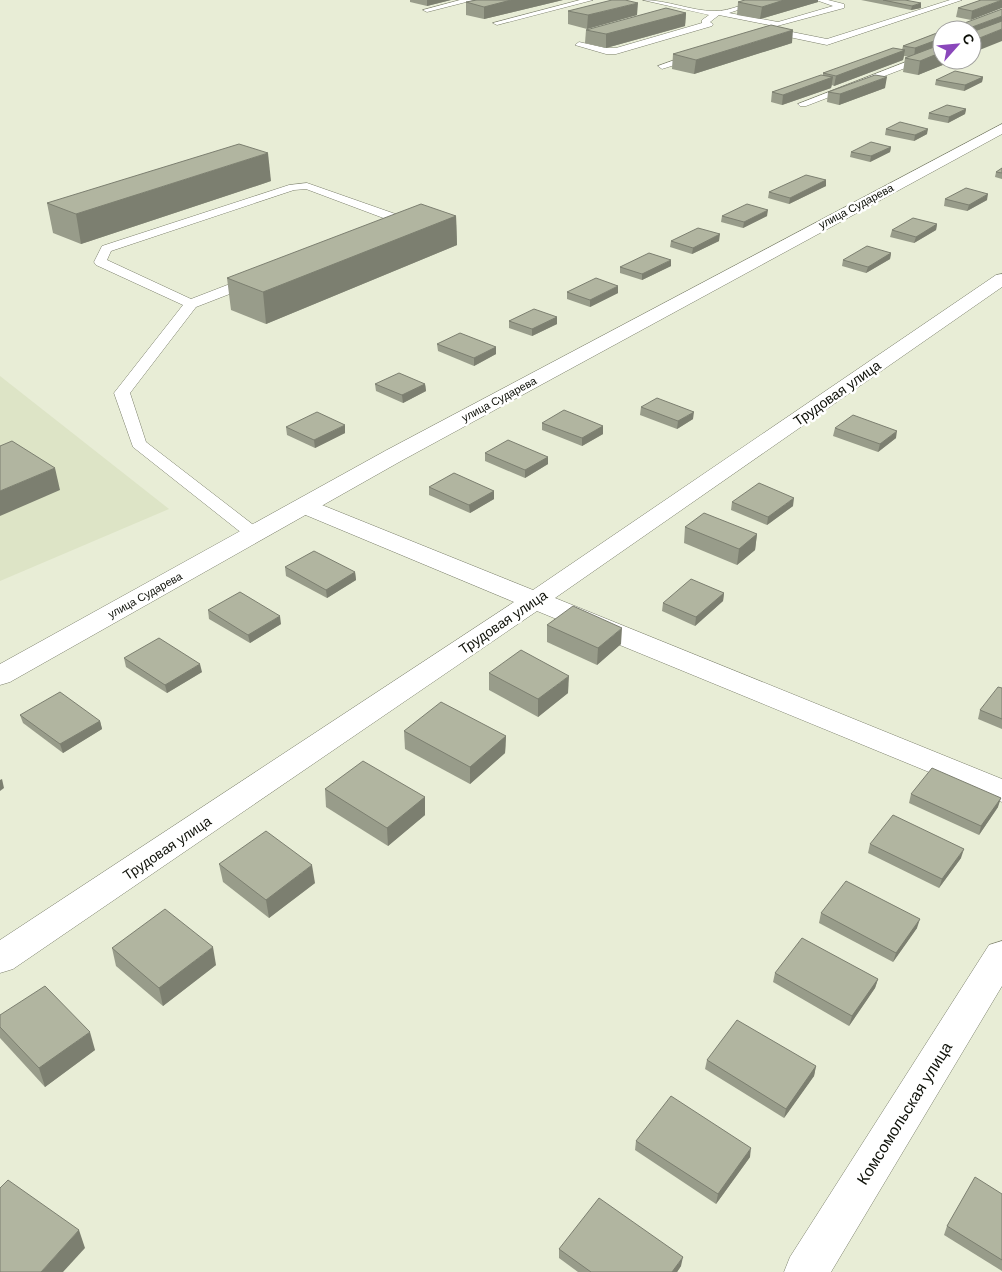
<svg xmlns="http://www.w3.org/2000/svg" width="1002" height="1272" font-family="'DM Sans',sans-serif">
  <style>
    .built { fill: #dde4c6 }
    .lines { fill: none; stroke-linecap: round; stroke-linejoin: round }
    .lane-casing { stroke: #7b7f6b; stroke-width: 1 }
    .street-casing { stroke: #7b7f6b; stroke-width: 1 }
    .secondary-casing { stroke: #7b7f6b; stroke-width: 1 }
    .lane { fill: #fff; fill-rule: evenodd }
    .street { fill: #fff; fill-rule: evenodd }
    .secondary { fill: #fff; fill-rule: evenodd }
    .wall { fill: #989c8a }
    .shaded-wall { fill: #7c7f70 }
    .building { fill: #b1b5a0; stroke: #7c7f70 }
    .labels { text-anchor: middle; stroke-width: 5; stroke-linejoin: round; paint-order: stroke }
    .far-street-label { font-size: 11px; fill: #0e1008; stroke: #fff }
    .street-label { font-size: 14px; fill: #0e1008; stroke: #fff }
    .near-street-label { font-size: 16px; fill: #0e1008; stroke: #fff }
  </style>
  <rect width="100%" height="100%" fill="#e8edd6"/>
  <path class="built" d="M0 376 169 509 0 581Z"/>
  <g class="lines">
    <defs>
      <g id="lane">
        <path d="M460 0H474L427 12 423 10Z"/>
        <path d="M580 0H593L497 25 493 23Z"/>
        <path d="M643 0C668 0 691 11 714 11 730 12 749 0 768 0L729 13 778 22 833 6 816 0H828L844 4V8L777 26V29L827 39 950 0H962L827 45 770 33 769 25 719 15 710 22 713 24 712 26 616 54H606L575 45 579 42 606 48H616L702 23V20L709 15Z"/>
        <path d="M942 48V54L806 106H800L798 104Z"/>
        <path d="M697 52 700 53V57L662 69 658 66Z"/>
        <path d="M307 183 404 217 406 224 393 231H385L383 228 394 222 306 189 294 190 111 251 107 260 191 299 248 277H258L260 280 258 283 196 307 130 393 146 442 260 530 263 534 260 538 254 539 248 538 133 447 114 393 183 305 96 265 94 262 102 246 289 185Z"/>
      </g>
      <g id="street">
        <path d="M1002 274V287L555 598 1002 779V802L537 611 13 969 0 973V940L514 602 296 511 292 506 296 501 304 499 312 501 533 590 996 275Z"/>
        <path d="M1002 941V986L831 1272H784L790 1257 989 945Z"/>
      </g>
      <path id="secondary" d="M1002 124V134L401 461 10 682 0 685V664L385 451Z"/>
    </defs>
    <use href="#lane" class="lane-casing"/>
    <use href="#street" class="street-casing"/>
    <use href="#secondary" class="secondary-casing"/>
    <use href="#lane" class="lane"/>
    <use href="#street" class="street"/>
    <use href="#secondary" class="secondary"/>
  </g>
  <g class="wall">
    <path d="M410 0H451L427 6 410 2Z"/>
    <path d="M563 0 484 19 466 15V2Z"/>
    <path d="M745 0H818V2L760 19 737 15 738 2Z"/>
    <path d="M861 0H905L921 8 911 10Z"/>
    <path d="M981 0 971 20 956 17 958 8Z"/>
    <path d="M568 11 637 15 587 29 568 24Z"/>
    <path d="M686 13 685 26 606 48 585 43 586 30Z"/>
    <path d="M942 31V60H955L918 75 903 72 905 58 909 57 904 56 903 60 834 86 832 85 831 88 782 105 771 102 772 92 823 75V73L902 50 903 46Z"/>
    <path d="M792 43 694 74 672 69 673 54Z"/>
    <path d="M983 77 982 82 964 91 935 85 936 80Z"/>
    <path d="M885 88 839 105 827 102 828 92Z"/>
    <path d="M966 109 965 114 948 123 928 119 929 113Z"/>
    <path d="M886 129 927 134 914 141 885 135Z"/>
    <path d="M891 147 890 152 870 162 850 157 851 152Z"/>
    <path d="M1002 168V179L995 177 996 172Z"/>
    <path d="M826 180V186L789 204 768 198 769 192Z"/>
    <path d="M271 181 81 244 53 233 47 203Z"/>
    <path d="M945 199 987 200 967 211 944 206Z"/>
    <path d="M456 216 457 245 266 324 231 310 227 278Z"/>
    <path d="M722 216H767L743 228 721 222Z"/>
    <path d="M937 224 936 230 914 243 890 237 892 230Z"/>
    <path d="M671 241H719L692 254 670 247Z"/>
    <path d="M891 253 890 259 866 273 842 266 843 260Z"/>
    <path d="M671 266 642 280 620 273V267Z"/>
    <path d="M567 292 618 293 590 307 567 299Z"/>
    <path d="M557 317V324L532 336 509 328V321Z"/>
    <path d="M437 344 496 347V354L474 366 438 351Z"/>
    <path d="M375 384H425L426 391 403 403 376 391Z"/>
    <path d="M641 407 693 419 677 429 640 415Z"/>
    <path d="M542 423 603 426V434L582 446 542 430Z"/>
    <path d="M286 427 345 433 315 448 287 435Z"/>
    <path d="M835 428 896 438 878 452 833 436Z"/>
    <path d="M485 453 548 457V464L525 478 485 461Z"/>
    <path d="M429 487 494 491V499L470 513 429 495Z"/>
    <path d="M732 502 793 506 767 525 731 510Z"/>
    <path d="M685 527 757 534 755 550 737 565 684 543Z"/>
    <path d="M285 567 355 572 356 580 327 598 286 576Z"/>
    <path d="M724 593 723 601 695 626 662 611 663 603Z"/>
    <path d="M208 610 281 624 250 643 209 619Z"/>
    <path d="M547 625 621 644 597 665 547 642Z"/>
    <path d="M124 658 202 672 167 693 126 667Z"/>
    <path d="M489 673 568 693 538 717 489 690Z"/>
    <path d="M1002 688V729L978 719 980 710Z"/>
    <path d="M20 715 100 721 102 729 63 753 23 723Z"/>
    <path d="M404 731 506 736 505 753 470 784 405 749Z"/>
    <path d="M325 789 425 797V815L388 846 326 807Z"/>
    <path d="M911 794 998 807 979 835 909 803Z"/>
    <path d="M870 844 961 858 939 888 868 853Z"/>
    <path d="M219 864 315 883 269 918 223 882Z"/>
    <path d="M821 913 917 928 893 962 819 923Z"/>
    <path d="M112 948 216 965 163 1006 116 966Z"/>
    <path d="M775 973 878 979 875 988 849 1026 773 982Z"/>
    <path d="M0 1015 95 1050 45 1087 0 1038Z"/>
    <path d="M707 1060 816 1066 814 1076 784 1118 705 1069Z"/>
    <path d="M636 1141 750 1157 716 1204 635 1150Z"/>
    <path d="M1002 1194V1271L944 1235 947 1226Z"/>
    <path d="M559 1249 681 1266 677 1272H578L559 1258Z"/>
  </g>
  <g class="shaded-wall">
    <path d="M427 0H451L427 6Z"/>
    <path d="M511 0H563L484 19V7Z"/>
    <path d="M784 0H818V2L760 19 762 7Z"/>
    <path d="M1002 0V8L971 20 972 11Z"/>
    <path d="M638 3 637 15 587 29 588 15Z"/>
    <path d="M921 3V8L911 10 912 6Z"/>
    <path d="M686 13 685 26 606 48V34Z"/>
    <path d="M1002 16V24L972 35V30H964Z"/>
    <path d="M1002 29V41L972 53V41Z"/>
    <path d="M793 30 792 43 694 74 696 60Z"/>
    <path d="M942 38V47L914 58 915 48Z"/>
    <path d="M905 50 903 60 834 86 836 76Z"/>
    <path d="M942 52V60H955L918 75 920 61Z"/>
    <path d="M833 77 831 88 782 105 783 95Z"/>
    <path d="M887 77 885 88 839 105 840 94Z"/>
    <path d="M983 77 982 82 964 91 965 85Z"/>
    <path d="M966 109 965 114 948 123 949 117Z"/>
    <path d="M928 129 927 134 914 141 915 135Z"/>
    <path d="M891 147 890 152 870 162 871 156Z"/>
    <path d="M268 153 271 181 81 244 76 214Z"/>
    <path d="M826 180V186L789 204 790 198Z"/>
    <path d="M988 194 987 200 967 211 969 205Z"/>
    <path d="M768 210 767 216 743 228 744 222Z"/>
    <path d="M456 216 457 245 266 324 263 292Z"/>
    <path d="M937 224 936 230 914 243 916 237Z"/>
    <path d="M720 234 719 241 692 254 693 248Z"/>
    <path d="M891 253 890 259 866 273 868 267Z"/>
    <path d="M671 260V266L642 280V274Z"/>
    <path d="M618 286V293L590 307V300Z"/>
    <path d="M557 317V324L532 336V329Z"/>
    <path d="M496 347V354L474 366V358Z"/>
    <path d="M425 384 426 391 403 403 402 395Z"/>
    <path d="M694 412 693 419 677 429 678 421Z"/>
    <path d="M345 425V433L315 448 314 440Z"/>
    <path d="M603 426V434L582 446V438Z"/>
    <path d="M897 431 896 438 878 452 880 444Z"/>
    <path d="M548 457V464L525 478V470Z"/>
    <path d="M55 468 60 490 0 516V491Z"/>
    <path d="M494 491V499L470 513 469 505Z"/>
    <path d="M794 498 793 506 767 525 768 517Z"/>
    <path d="M757 534 755 550 737 565 739 549Z"/>
    <path d="M355 572 356 580 327 598 326 590Z"/>
    <path d="M724 593 723 601 695 626 696 617Z"/>
    <path d="M280 616 281 624 250 643 248 635Z"/>
    <path d="M622 628 621 644 597 665 598 648Z"/>
    <path d="M200 664 202 672 167 693 165 685Z"/>
    <path d="M569 676 568 693 538 717V699Z"/>
    <path d="M100 721 102 729 63 753 60 744Z"/>
    <path d="M506 736 505 753 470 784V767Z"/>
    <path d="M2 779 4 788 0 791V780Z"/>
    <path d="M425 797V815L388 846 387 828Z"/>
    <path d="M1001 798 998 807 979 835 981 826Z"/>
    <path d="M964 849 961 858 939 888 942 879Z"/>
    <path d="M312 865 315 883 269 918 266 900Z"/>
    <path d="M920 919 917 928 893 962 896 953Z"/>
    <path d="M213 947 216 965 163 1006 159 988Z"/>
    <path d="M878 979 875 988 849 1026 852 1016Z"/>
    <path d="M90 1032 95 1050 45 1087 39 1068Z"/>
    <path d="M816 1066 814 1076 784 1118 786 1109Z"/>
    <path d="M751 1148 750 1157 716 1204 718 1194Z"/>
    <path d="M79 1230 85 1248 63 1272H41Z"/>
    <path d="M683 1257 681 1266 677 1272H672Z"/>
  </g>
  <g class="building">
    <path d="M477 0H511L484 7 466 2Z"/>
    <path d="M612 0H625L638 3 588 15 568 11Z"/>
    <path d="M745 0H784L762 7 738 2Z"/>
    <path d="M883 0H905L921 3 912 6Z"/>
    <path d="M981 0H1002L972 11 958 8Z"/>
    <path d="M666 8 686 13 606 34 586 30Z"/>
    <path d="M1002 9V16L964 30H946Z"/>
    <path d="M1002 21V29L972 41V32Z"/>
    <path d="M771 25 793 30 696 60 673 54Z"/>
    <path d="M942 31V38L915 48 903 46Z"/>
    <path d="M942 44V52L920 61 905 58Z"/>
    <path d="M893 48 905 50 836 76 823 73Z"/>
    <path d="M955 71 983 77 965 85 936 80Z"/>
    <path d="M821 75 833 77 783 95 772 92Z"/>
    <path d="M875 75 887 77 840 94 828 92Z"/>
    <path d="M947 105 966 109 949 117 929 113Z"/>
    <path d="M900 122 928 129 915 135 886 129Z"/>
    <path d="M871 142 891 147 871 156 851 152Z"/>
    <path d="M239 144 268 153 76 214 47 203Z"/>
    <path d="M1002 168V173L996 172Z"/>
    <path d="M806 175 826 180 790 198 769 192Z"/>
    <path d="M966 188 988 194 969 205 945 199Z"/>
    <path d="M421 204 456 216 263 292 227 278Z"/>
    <path d="M747 204 768 210 744 222 722 216Z"/>
    <path d="M913 218 937 224 916 237 892 230Z"/>
    <path d="M698 228 720 234 693 248 671 241Z"/>
    <path d="M867 246 891 253 868 267 843 260Z"/>
    <path d="M649 253 671 260 642 274 620 267Z"/>
    <path d="M596 278 618 286 590 300 567 292Z"/>
    <path d="M534 309 557 317 532 329 509 321Z"/>
    <path d="M460 333 496 347 474 358 437 344Z"/>
    <path d="M399 373 425 384 402 395 375 384Z"/>
    <path d="M657 398 694 412 678 421 641 407Z"/>
    <path d="M564 410 603 426 582 438 542 423Z"/>
    <path d="M317 412 345 425 314 440 286 427Z"/>
    <path d="M853 415 897 431 880 444 835 428Z"/>
    <path d="M508 440 548 457 525 470 485 453Z"/>
    <path d="M12 441 55 468 0 491V446Z"/>
    <path d="M454 473 494 491 469 505 429 487Z"/>
    <path d="M759 483 794 498 768 517 732 502Z"/>
    <path d="M704 513 757 534 739 549 685 527Z"/>
    <path d="M314 551 355 572 326 590 285 567Z"/>
    <path d="M691 579 724 593 696 617 663 603Z"/>
    <path d="M240 592 280 616 248 635 208 610Z"/>
    <path d="M573 606 622 628 598 648 547 625Z"/>
    <path d="M159 638 200 664 165 685 124 658Z"/>
    <path d="M521 650 569 676 538 699 489 673Z"/>
    <path d="M998 687 1002 688V719L980 710Z"/>
    <path d="M60 692 100 721 60 744 20 715Z"/>
    <path d="M441 702 506 736 470 767 404 731Z"/>
    <path d="M363 761 425 797 387 828 325 789Z"/>
    <path d="M932 768 1001 798 981 826 911 794Z"/>
    <path d="M893 815 964 849 942 879 870 844Z"/>
    <path d="M266 831 312 865 266 900 219 864Z"/>
    <path d="M846 881 920 919 896 953 821 913Z"/>
    <path d="M165 909 213 947 159 988 112 948Z"/>
    <path d="M802 938 878 979 852 1016 775 973Z"/>
    <path d="M45 986 90 1032 39 1068 0 1027V1015Z"/>
    <path d="M737 1020 816 1066 786 1109 707 1060Z"/>
    <path d="M671 1096 751 1148 718 1194 636 1141Z"/>
    <path d="M975 1177 1002 1194V1260L947 1226Z"/>
    <path d="M8 1180 79 1230 41 1272H0V1188Z"/>
    <path d="M599 1198 683 1257 672 1272H591L559 1249Z"/>
  </g>
  <g class="labels">
    <g class="far-street-label">
      <text transform="translate(856 206) rotate(-28)" y="4">улица Сударева</text>
      <text transform="translate(499 399) rotate(-28)" y="4">улица Сударева</text>
      <text transform="translate(145 595) rotate(-29)" y="4">улица Сударева</text>
    </g>
    <g class="street-label">
      <text transform="translate(837 393) rotate(-35)" y="5">Трудовая улица</text>
      <text transform="translate(503 622) rotate(-34)" y="5">Трудовая улица</text>
      <text transform="translate(167 848) rotate(-34)" y="5">Трудовая улица</text>
    </g>
    <g class="near-street-label">
      <text transform="translate(904 1113) rotate(-58)" y="6">Комсомольская улица</text>
    </g>
  </g>
  <g transform="translate(957 45) rotate(63)"><circle r="24" fill="#ffffff" stroke="#9f9f9c"/>
  <path d="M0-4L9 19L0 12L-9 19Z" fill="#8a47bb"/>
  <text y="-8" font-size="14" font-weight="bold" text-anchor="middle" fill="#0e1008">С</text>
  </g>
</svg>
